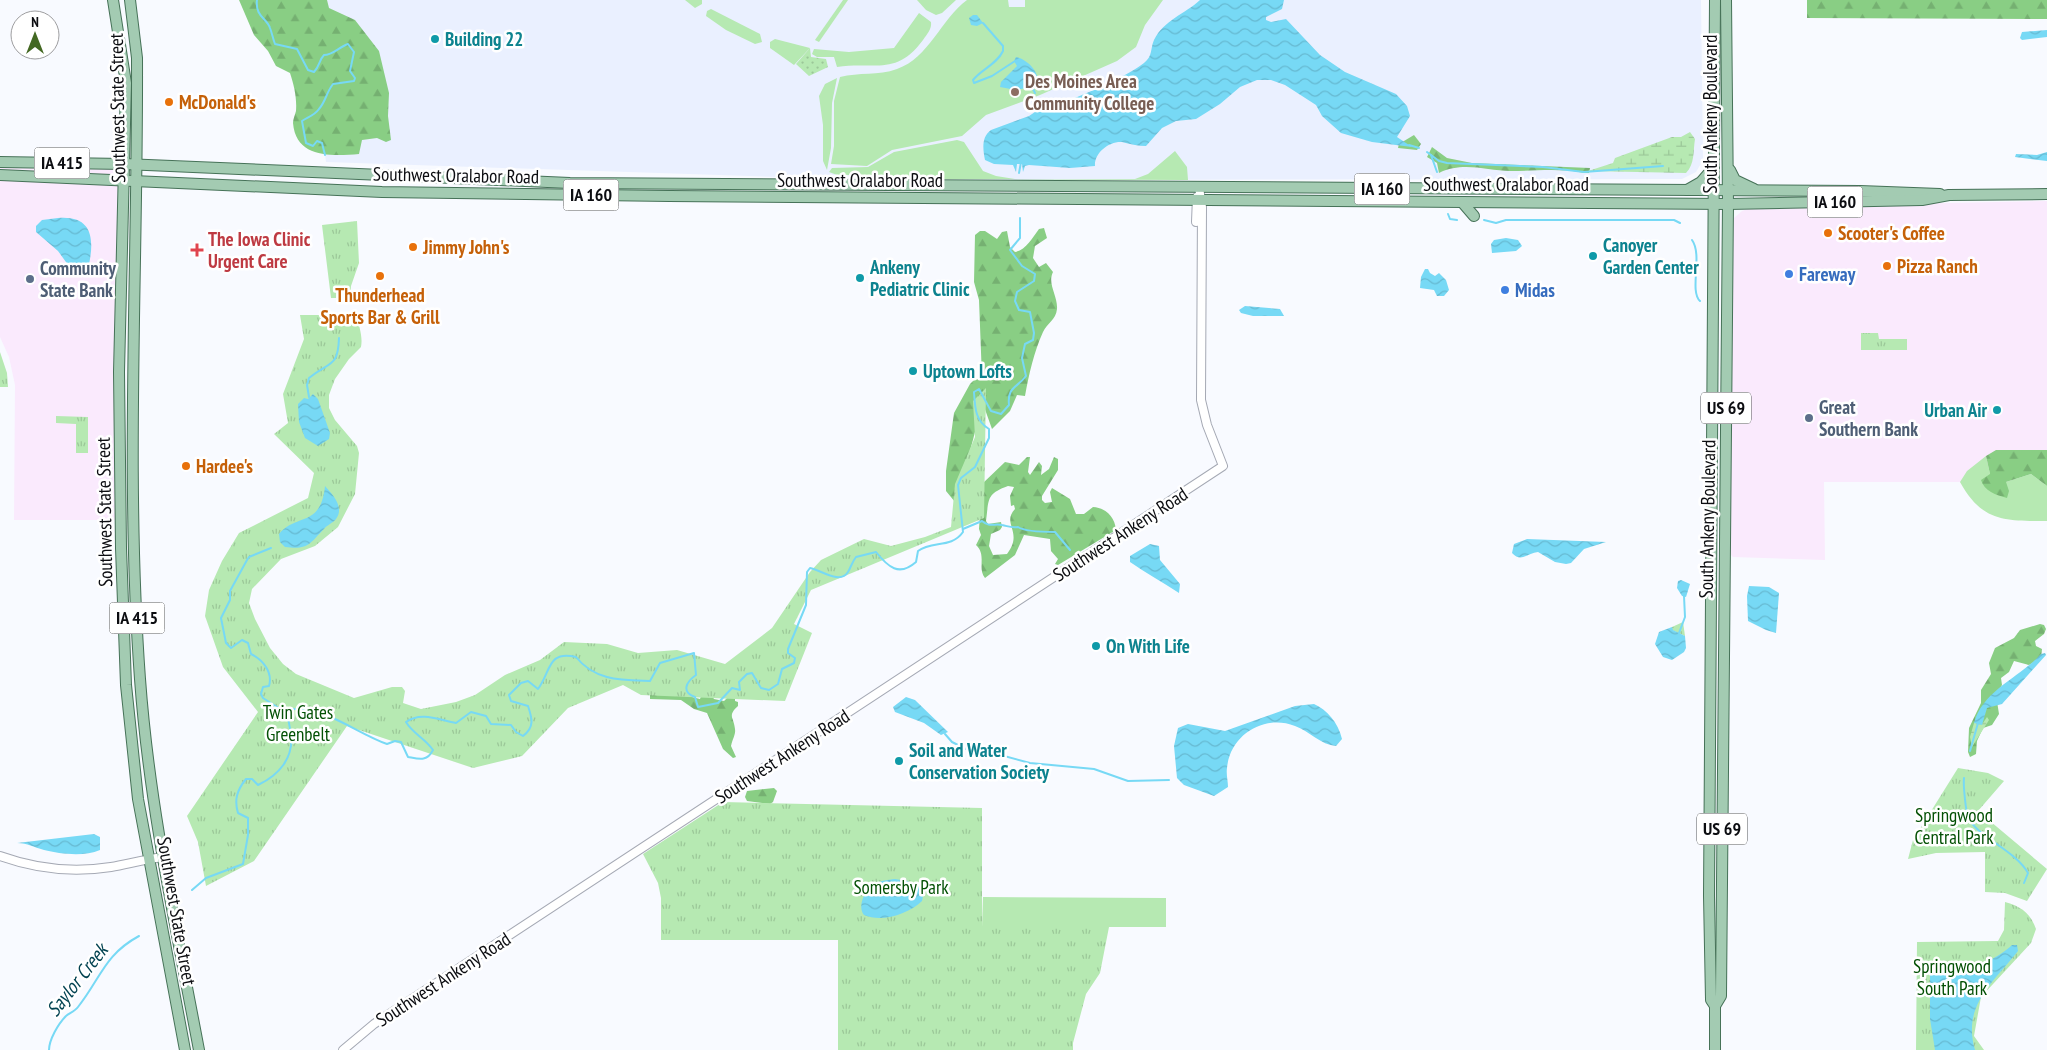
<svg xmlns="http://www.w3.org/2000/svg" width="2047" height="1050" font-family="'PT Sans Narrow',sans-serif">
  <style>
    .commercial { fill: #faeafd }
    .built { fill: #eaf0ff }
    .grass { fill: #b6e9b2 }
    .forest { fill: url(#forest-firs); fill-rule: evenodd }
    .wetland { fill: url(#wetland-marsh) }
    .park { fill: url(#park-tufts) }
    .garden { fill: url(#garden-dots) }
    .water { fill: url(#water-waves) }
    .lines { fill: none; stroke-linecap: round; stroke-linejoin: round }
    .stream { stroke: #77d9f5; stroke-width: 2 }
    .minor-casing { stroke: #a5a9b4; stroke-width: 10 }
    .major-casing { stroke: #467258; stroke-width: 12 }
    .minor { stroke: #fff; stroke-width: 8 }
    .major { stroke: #a3cbb2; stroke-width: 10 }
    .culture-dot { fill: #0f9aa8; stroke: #fff; stroke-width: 2 }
    .education-dot { fill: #8d6e63; stroke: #fff; stroke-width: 2 }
    .food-dot { fill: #e8710a; stroke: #fff; stroke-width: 2 }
    .health-dot { fill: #e0444e; stroke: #fff; stroke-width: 2 }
    .shop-dot { fill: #3f7fe0; stroke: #fff; stroke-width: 2 }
    .service-dot { fill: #5c6f8a; stroke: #fff; stroke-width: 2 }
    .labels { text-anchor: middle; stroke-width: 5; stroke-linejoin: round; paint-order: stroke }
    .shield { fill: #fff; stroke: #555658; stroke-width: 1 }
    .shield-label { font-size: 18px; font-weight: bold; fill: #0c0d11 }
    .culture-label { font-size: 19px; font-weight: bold; fill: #0d838f; stroke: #fff; text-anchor: start }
    .education-label { font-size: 19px; font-weight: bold; fill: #785e54; stroke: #fff; text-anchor: start }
    .food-label { font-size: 19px; font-weight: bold; fill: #c56008; stroke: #fff; text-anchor: start }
    .street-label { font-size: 19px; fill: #0c0d11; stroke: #fff }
    .health-label { font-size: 19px; font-weight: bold; fill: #be3a42; stroke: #fff; text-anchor: start }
    .service-label { font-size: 19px; font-weight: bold; fill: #4e5e75; stroke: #fff; text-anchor: start }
    .shop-label { font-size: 19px; font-weight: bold; fill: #366cbe; stroke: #fff; text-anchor: start }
    .park-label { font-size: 19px; fill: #035004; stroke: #fff }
    .water-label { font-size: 20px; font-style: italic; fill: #034351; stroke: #fff }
  </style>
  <defs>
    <pattern id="forest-firs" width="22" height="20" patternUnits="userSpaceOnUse" patternTransform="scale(1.25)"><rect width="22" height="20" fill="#89ce84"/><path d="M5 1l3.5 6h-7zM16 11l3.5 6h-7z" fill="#75b071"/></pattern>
    <pattern id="wetland-marsh" width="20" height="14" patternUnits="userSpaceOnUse" patternTransform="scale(1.25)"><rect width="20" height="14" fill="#b6e9b2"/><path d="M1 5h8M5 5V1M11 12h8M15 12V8" fill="none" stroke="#9bc798"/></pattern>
    <pattern id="park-tufts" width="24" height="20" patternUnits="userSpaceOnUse" patternTransform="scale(1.25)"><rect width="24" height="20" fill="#b6e9b2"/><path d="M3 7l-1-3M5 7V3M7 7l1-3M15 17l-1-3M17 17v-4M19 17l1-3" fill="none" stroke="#9bc798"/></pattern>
    <pattern id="garden-dots" width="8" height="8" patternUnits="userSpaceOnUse" patternTransform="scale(1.25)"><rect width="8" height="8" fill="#b6e9b2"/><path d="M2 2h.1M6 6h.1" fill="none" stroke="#9bc798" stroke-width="1.8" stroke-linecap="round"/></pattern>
    <pattern id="water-waves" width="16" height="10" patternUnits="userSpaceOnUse" patternTransform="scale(1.25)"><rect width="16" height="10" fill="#77d9f5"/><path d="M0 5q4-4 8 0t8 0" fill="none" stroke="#66b9d1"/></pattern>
  </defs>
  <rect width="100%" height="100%" fill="#f8faff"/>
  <g class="commercial">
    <path d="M0 162 124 164 121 520H14L15 385 9 357 0 337Z"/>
    <path d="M2047 201V450L1996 451 1982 482H1824L1825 560 1733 557 1729 553 1731 230 1734 218 1742 211 1754 207Z"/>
  </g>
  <path class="built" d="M257 0H1701L1703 160 1696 172 1682 179 1019 180 806 178 326 162 319 110Z"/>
  <g class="grass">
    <path d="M685 0H702V4L695 8Z"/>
    <path d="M843 0H848L819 42 815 40Z"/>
    <path d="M917 0H956L942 13 936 15 926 10Z"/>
    <path d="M967 0H1008L1009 7H1025V0H1163L1145 25 1136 47 1117 61 1040 95 986 115 962 136 892 150 867 166 831 164 834 146V101L840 77C859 72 878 76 897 69 929 58 941 19 967 0Z"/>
    <path d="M711 9 760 34 762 42 755 44 726 30 706 16 707 11Z"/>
    <path d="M919 13 931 22C932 29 927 34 923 40 896 77 874 61 837 67L834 57H817L812 54 814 49 849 52 894 48Z"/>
    <path d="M775 39 810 48 794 65 770 48V42Z"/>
    <path d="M837 78 832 103 831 148 827 170 823 161V125L819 96 825 84Z"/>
    <path d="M957 140 964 142 983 171 996 176 1015 179H1135L1148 174 1175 151 1187 167 1188 180 925 179 885 175H837L829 172 832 168 868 167 894 152Z"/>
    <path d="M1986 456 1990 474 2006 482 2031 474 2047 486V521C2005 521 1982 522 1960 482L1967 471Z"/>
    <path d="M983 897 1166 898V927H982Z"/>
  </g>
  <g class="forest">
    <path d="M239 0H327L329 8 355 20 379 51 389 93 388 116 391 140 386 142 377 138 362 140 359 154C333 156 296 159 293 123 293 119 295 115 296 111 297 98 294 85 290 73L276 66 268 51 254 35Z"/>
    <path d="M1807 0H2047V19L1807 18Z"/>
    <path d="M1414 135 1421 144 1417 150 1398 148 1399 144Z"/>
    <path d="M1432 147 1447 158 1472 163 1590 168 1589 173H1584C1563 168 1533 171 1511 171 1486 171 1464 161 1439 173L1437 163 1427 157Z"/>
    <path d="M1044 228 1047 238 1035 246 1033 258 1039 267 1046 263 1053 272C1047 284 1058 296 1057 309 1056 320 1047 323 1043 332 1034 352 1029 374 1025 396L1017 395 1010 411 992 429 982 401C975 436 965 469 955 502L946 491V471L954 413 970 384 974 380 982 378 979 300 974 282 975 235 980 231H985L997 239 1002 232 1007 231 1010 247 1015 252C1026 250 1032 238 1039 229Z"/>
    <path d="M1996 450H2047V486L2031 474 2006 482 2009 491 2007 498C1996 495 1984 491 1981 480L1990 474 1986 456Z"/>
    <path d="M1027 457H1030L1028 472 1030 475 1039 462 1042 466 1041 475 1049 469 1054 457 1058 459V470L1042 496V500L1045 503 1052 502 1050 492 1052 488 1070 499 1076 514H1084L1093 507C1106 508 1115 517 1116 530L1058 565 1055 564 1058 559 1051 551 1050 539 1024 535 1015 555 985 578C977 568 987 555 976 545L981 535 979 529 982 484 1005 462 1019 465ZM1008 486 1014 487 1010 496 1011 506 1014 505 1015 509C1001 524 1024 532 1007 554L993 555 989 546 991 534 1000 530 1002 527 1001 522 988 524 986 521C989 499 986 494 1008 486Z"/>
    <path d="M2040 624 2044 625 2046 629 2044 634 2035 641 2036 646 2042 649 2041 658 2029 665 2014 661 2009 672 2001 678 2002 685 1996 695 1999 714 1992 725 1983 728 1977 741 1976 754 1970 757 1968 752 1969 728 1981 703V690L1991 674 1989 663 1995 648 2014 638 2020 630Z"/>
    <path d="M703 691 711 694 714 699 724 701 729 696 735 697V701L738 702V706C727 716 734 717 735 729 736 734 732 740 731 746L736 757 733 758 723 749 707 713 694 709 681 700 650 699V693L688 696 700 699Z"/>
    <path d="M774 788 777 791 773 802 770 804 747 801 745 797 747 791Z"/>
  </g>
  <g class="wetland">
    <path d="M1690 132 1695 139C1693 151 1695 164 1686 173L1588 171 1613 163 1615 158 1672 137H1681Z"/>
    <path d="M1683 622 1685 636 1672 630V627Z"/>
    <path d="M1987 717 1989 720 1972 747 1970 737 1974 723H1983Z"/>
  </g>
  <g class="park">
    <path d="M357 221 359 263 351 286 350 298H331L322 225Z"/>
    <path d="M300 315H356C359 326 363 336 361 347L349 359 335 379 329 395V408L335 420 357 446 359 453 355 494 338 527 315 546 281 559 252 589 249 603 255 619 270 648 283 664 296 674 354 698 392 687H402L405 691 403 703 421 709 456 702 475 695 505 675 540 660 564 642 607 644 638 653 677 650 725 664 772 628 810 572 821 560 864 539 891 546 925 537 951 527 955 484 975 437 973 401 986 388 984 518 811 590 794 624 812 633 785 701 641 695 623 685 568 708 522 756 473 768 347 726 254 861 206 886 198 842 187 816 258 712 223 667 205 616 209 590 222 561 239 533 308 498 314 473 274 434 288 423 283 394 304 339Z"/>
    <path d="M1861 333H1878L1879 339H1907V350H1861Z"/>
    <path d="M0 352 7 373 8 387H0Z"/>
    <path d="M56 416 88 417V453H76V424L56 423Z"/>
    <path d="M1958 768 1988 773 2004 781 1978 811 2047 869 2027 901 2005 893 1985 892V852L1936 853 1908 859 1913 840Z"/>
    <path d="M723 802 982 808V926L1109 927 1100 973 1086 994 1073 1043V1050H838V940H661V898L658 883 643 854Z"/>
    <path d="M2005 902C2021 906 2031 914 2036 929L2031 943 1981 997 1974 1036 1984 1050H1916L1917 942 1998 941 2004 930Z"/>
  </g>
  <path class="garden" d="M810 48 811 57 826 59 828 67 809 76 796 64Z"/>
  <g class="water">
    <path d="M1200 0H1284L1282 9 1266 17V20L1271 22 1286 19 1320 55 1345 72 1396 94 1407 106 1410 116 1397 137 1412 147 1372 142 1341 133 1322 116 1316 105 1285 85 1271 80H1257L1240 87 1220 104 1196 119 1176 121 1162 128 1146 146C1137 146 1130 144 1122 142 1109 141 1094 153 1095 166L1070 168 1029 165 1025 166 1023 172 1022 164H1017L1016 172 1013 165 994 164 985 160C983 150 981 137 991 130L1029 116 1038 110V106L1047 110C1077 96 1117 83 1144 63 1153 56 1150 49 1154 40 1164 20 1185 14 1200 0Z"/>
    <path d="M973 15H977L983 23 977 26 971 25 969 18Z"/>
    <path d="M2047 30V37L2022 40 2020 38 2022 32Z"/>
    <path d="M1016 57C1027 59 1043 74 1036 86L1016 90 1000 87 1001 82 1017 66 1014 61Z"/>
    <path d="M2047 152V161L2015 157 2016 154 2037 155Z"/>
    <path d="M58 218C97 215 94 245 87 273L81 274 71 269 58 251 36 232V226L42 220Z"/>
    <path d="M1506 238 1518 240 1522 246 1516 251 1492 253 1491 244 1494 240Z"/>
    <path d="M1425 269H1428L1430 273 1435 276 1439 273 1446 280 1449 290 1444 296H1437L1434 290 1420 288 1421 277Z"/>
    <path d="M1245 306 1280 309 1284 316H1253L1241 313 1239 310Z"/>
    <path d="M313 394 318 399 330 433 329 439 318 446 305 438 299 422 298 404 304 398 308 399Z"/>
    <path d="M325 486C332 494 345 507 336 519 333 523 327 525 324 529 309 544 309 550 285 547L280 542 279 534C296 513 321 528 325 486Z"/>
    <path d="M1527 539 1606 542 1584 549 1571 563 1566 564 1555 562 1538 552C1528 553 1521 563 1512 553L1514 544Z"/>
    <path d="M1150 544 1159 546 1160 560 1180 584 1179 593C1162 582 1146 573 1130 562V556Z"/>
    <path d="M1681 580 1690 584 1686 597 1682 596 1677 588 1678 581Z"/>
    <path d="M1749 586 1769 587 1779 593 1776 633 1766 630 1748 621 1747 596Z"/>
    <path d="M1672 627 1673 630 1685 636 1686 648 1684 652 1672 660 1663 657 1655 644 1659 632Z"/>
    <path d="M2045 653 2046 655 2002 704 1987 708 1982 725 1974 723C1983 690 2019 678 2041 654Z"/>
    <path d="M906 697 915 700 948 732 941 735 924 723 895 712 893 707Z"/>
    <path d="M1314 704C1327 710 1338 722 1342 739L1336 746C1321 745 1309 731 1295 726 1264 714 1230 735 1227 768 1226 774 1228 781 1228 787L1214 796 1184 785 1177 778 1174 746 1178 728 1188 724 1225 731 1295 706Z"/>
    <path d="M94 834 100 837V850C84 857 60 854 44 850 33 847 28 843 17 843Z"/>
    <path d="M895 879 907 881 919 887 923 896 922 901C909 914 881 923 864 915 857 906 865 889 875 884 881 880 888 880 895 879Z"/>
    <path d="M2012 945H2017L2018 951C1993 983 1962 1005 1975 1050H1935L1930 1019V974C1939 967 1946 970 1957 970 1976 969 1998 958 2012 945Z"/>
  </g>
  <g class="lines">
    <g class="stream">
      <path d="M257 0C255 17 267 18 270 28 272 33 273 39 275 44L297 49 308 70 314 72C320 66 319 60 324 55 333 55 339 47 348 44L354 52 350 71 355 78 354 81 333 84C326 93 326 101 319 109 315 115 308 117 302 121L306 143 313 146 317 141 322 143 325 155"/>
      <path d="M983 23 1003 46V51C997 64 982 69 973 80L974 83 992 76 1015 61"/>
      <path d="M1032 87 1035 93"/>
      <path d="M1409 145 1419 148"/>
      <path d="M1427 152 1439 161 1447 163 1543 167 1584 172 1663 166"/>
      <path d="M1431 155 1437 172"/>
      <path d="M1019 173 1021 162"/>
      <path d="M1448 214 1450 219 1457 220"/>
      <path d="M1484 220 1496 223 1506 220H1674L1680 223"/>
      <path d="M1692 240C1703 255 1689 291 1700 301"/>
      <path d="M309 397 307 385 309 378C330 361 338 368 339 338"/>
      <path d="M963 529 982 521C990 528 994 523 1002 525 1008 526 1010 528 1018 527 1026 532 1044 532 1055 532L1070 550"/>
      <path d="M271 548 249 557 247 560 230 591V600L221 618 226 643 231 648 242 640 248 643 251 654C263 660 273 672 269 686L263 687 261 694 263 698 288 714"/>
      <path d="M1679 633 1685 617 1684 596"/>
      <path d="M945 734 952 742 966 749 986 751 1030 763 1094 769 1128 781 1169 780"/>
      <path d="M1970 751 1978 723"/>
      <path d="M1964 778C1963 785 1966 812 1968 817 1977 837 2015 850 2028 873L2024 883"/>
      <path d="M192 890 206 878 243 864 248 835V818L238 813C234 800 237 790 246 779H252L258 785C279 775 294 758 291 734 290 727 288 722 288 714L293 709C328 708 356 733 387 744L395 741 401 742 408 757C419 759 427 762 433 750 425 738 413 734 406 722 421 711 439 720 456 723L471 712 486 716 491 724 511 725 516 732 523 736C535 727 532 718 528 706L511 701 509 695 521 683 528 681 538 689C551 672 547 650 576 657 595 681 622 680 650 681L660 663 694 653 696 675C686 682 681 692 695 697L698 707 718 703 732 688 740 690 739 682 747 674 752 673 761 688 769 690 778 684 782 669 794 663 795 658 788 653V649L806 605 807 572 810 568C821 570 840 585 848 572 851 567 852 562 856 557L876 552C888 567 899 577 916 562L918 551C932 540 951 549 963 532L958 485 961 478 975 467 989 438V429C975 421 975 407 974 392L979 389 991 411 1001 414 1009 405C1007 387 1017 388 1026 376L1022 358 1025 344 1033 340 1034 333 1030 312 1019 310 1015 301 1017 292 1034 281 1035 274 1022 266 1010 250 1020 238V218"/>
      <path d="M49 1050C49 1040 58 1024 66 1016 70 1013 75 1011 78 1007 101 978 104 955 139 936"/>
    </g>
    <defs>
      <g id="minor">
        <path d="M1196 222 1197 197"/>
        <path d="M0 856C36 869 73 873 111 867 128 864 146 859 164 857"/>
        <path d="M343 1050 374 1024 1223 466 1207 425 1201 400 1202 207 1199 187"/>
      </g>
      <g id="major">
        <path d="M113 0 126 83 119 372 121 548 126 685 138 799 185 1050"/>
        <path d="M130 0 137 58C138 265 125 472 140 679 149 804 176 928 199 1050"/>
        <path d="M1715 0 1709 896 1711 1000 1715 1006V1050"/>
        <path d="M0 162 124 164 570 183 1860 191 1940 194"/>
        <path d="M1730 170 1735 180 1754 189"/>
        <path d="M0 175 382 192 669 196 1728 204 1922 200 1949 195 2047 194"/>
        <path d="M1687 190 1701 182 1714 167"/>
        <path d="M1462 202 1474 216"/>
        <path d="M1715 1006 1721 996 1728 204 1726 0"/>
      </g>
    </defs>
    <use href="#minor" class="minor-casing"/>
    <use href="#major" class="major-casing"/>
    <use href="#minor" class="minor"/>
    <use href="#major" class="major"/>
  </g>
  <g class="culture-dot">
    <circle cx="435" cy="39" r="5"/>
    <circle cx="1593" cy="256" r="5"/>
    <circle cx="860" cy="278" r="5"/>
    <circle cx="913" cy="371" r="5"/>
    <circle cx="1997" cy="410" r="5"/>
    <circle cx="1096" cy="646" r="5"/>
    <circle cx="899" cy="761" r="5"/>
  </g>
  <circle class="education-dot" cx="1015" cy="92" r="5"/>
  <g class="food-dot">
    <circle cx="169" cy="102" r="5"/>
    <circle cx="1828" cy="233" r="5"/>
    <circle cx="413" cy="247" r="5"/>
    <circle cx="1887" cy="266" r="5"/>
    <circle cx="380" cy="276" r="5"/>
    <circle cx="186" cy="466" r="5"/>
  </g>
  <path class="health-dot" d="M194.5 242.5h5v5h5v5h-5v5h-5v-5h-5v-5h5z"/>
  <g class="shop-dot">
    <circle cx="1789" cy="274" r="5"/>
    <circle cx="1505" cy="290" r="5"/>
  </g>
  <g class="service-dot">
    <circle cx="30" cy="279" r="5"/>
    <circle cx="1809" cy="418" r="5"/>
  </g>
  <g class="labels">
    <g class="shield">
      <rect x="34.5" y="147.5" width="55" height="31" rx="4"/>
      <rect x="1354.5" y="173.5" width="55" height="31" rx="4"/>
      <rect x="563.5" y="179.5" width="55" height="31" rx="4"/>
      <rect x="1807.5" y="186.5" width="55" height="31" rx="4"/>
      <rect x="1701" y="392.5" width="50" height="31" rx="4"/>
      <rect x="109.5" y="602.5" width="55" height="31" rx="4"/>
      <rect x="1697" y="813.5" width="50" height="31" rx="4"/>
    </g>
    <g class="shield-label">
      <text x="62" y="169">IA 415</text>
      <text x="1382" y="195">IA 160</text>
      <text x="591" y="201">IA 160</text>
      <text x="1835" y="208">IA 160</text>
      <text x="1726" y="414">US 69</text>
      <text x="137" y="624">IA 415</text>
      <text x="1722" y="835">US 69</text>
    </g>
    <g class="culture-label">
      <text x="445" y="46">Building 22</text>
      <text x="1603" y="252">Canoyer<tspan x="1603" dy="22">Garden Center</tspan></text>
      <text x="870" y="274">Ankeny<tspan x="870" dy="22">Pediatric Clinic</tspan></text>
      <text x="923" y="378">Uptown Lofts</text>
      <text x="1987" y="417" text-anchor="end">Urban Air</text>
      <text x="1106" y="653">On With Life</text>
      <text x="909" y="757">Soil and Water<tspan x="909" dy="22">Conservation Society</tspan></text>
    </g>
    <g class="education-label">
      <text x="1025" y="88">Des Moines Area<tspan x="1025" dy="22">Community College</tspan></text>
    </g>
    <g class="food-label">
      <text x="179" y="109">McDonald's</text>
      <text x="1838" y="240">Scooter's Coffee</text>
      <text x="423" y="254">Jimmy John's</text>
      <text x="1897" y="273">Pizza Ranch</text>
      <text x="380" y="302" text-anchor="middle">Thunderhead<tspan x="380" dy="22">Sports Bar &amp; Grill</tspan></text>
      <text x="196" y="473">Hardee's</text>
    </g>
    <g class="street-label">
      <text transform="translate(117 108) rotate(-91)" y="7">Southwest State Street</text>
      <text transform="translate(1710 114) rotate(-90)" y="7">South Ankeny Boulevard</text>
      <text transform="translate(456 175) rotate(1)" y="7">Southwest Oralabor Road</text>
      <text x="860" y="187">Southwest Oralabor Road</text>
      <text x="1506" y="191">Southwest Oralabor Road</text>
      <text transform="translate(104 512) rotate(-91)" y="7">Southwest State Street</text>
      <text transform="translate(1707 519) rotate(-89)" y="7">South Ankeny Boulevard</text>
      <text transform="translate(1120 534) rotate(-33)" y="7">Southwest Ankeny Road</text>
      <text transform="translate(782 756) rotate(-33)" y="7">Southwest Ankeny Road</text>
      <text transform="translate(177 911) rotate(80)" y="7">Southwest State Street</text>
      <text transform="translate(443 979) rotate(-33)" y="7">Southwest Ankeny Road</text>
    </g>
    <g class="health-label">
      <text x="208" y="246">The Iowa Clinic<tspan x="208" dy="22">Urgent Care</tspan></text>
    </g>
    <g class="service-label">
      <text x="40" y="275">Community<tspan x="40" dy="22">State Bank</tspan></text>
      <text x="1819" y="414">Great<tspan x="1819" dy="22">Southern Bank</tspan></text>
    </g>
    <g class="shop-label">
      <text x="1799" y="281">Fareway</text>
      <text x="1515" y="297">Midas</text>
    </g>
    <g class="park-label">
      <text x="298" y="719">Twin Gates<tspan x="298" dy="22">Greenbelt</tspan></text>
      <text x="1954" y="822">Springwood<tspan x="1954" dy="22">Central Park</tspan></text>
      <text x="901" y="894">Somersby Park</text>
      <text x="1952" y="973">Springwood<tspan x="1952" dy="22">South Park</tspan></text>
    </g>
    <g class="water-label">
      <text transform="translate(77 980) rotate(-52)" y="7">Saylor Creek</text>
    </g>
  </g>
  <g transform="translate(35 35)"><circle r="24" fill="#ffffff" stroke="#9e9ea0"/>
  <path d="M0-4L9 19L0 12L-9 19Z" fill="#436822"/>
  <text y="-8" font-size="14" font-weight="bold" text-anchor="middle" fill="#0c0d11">N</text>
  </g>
</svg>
